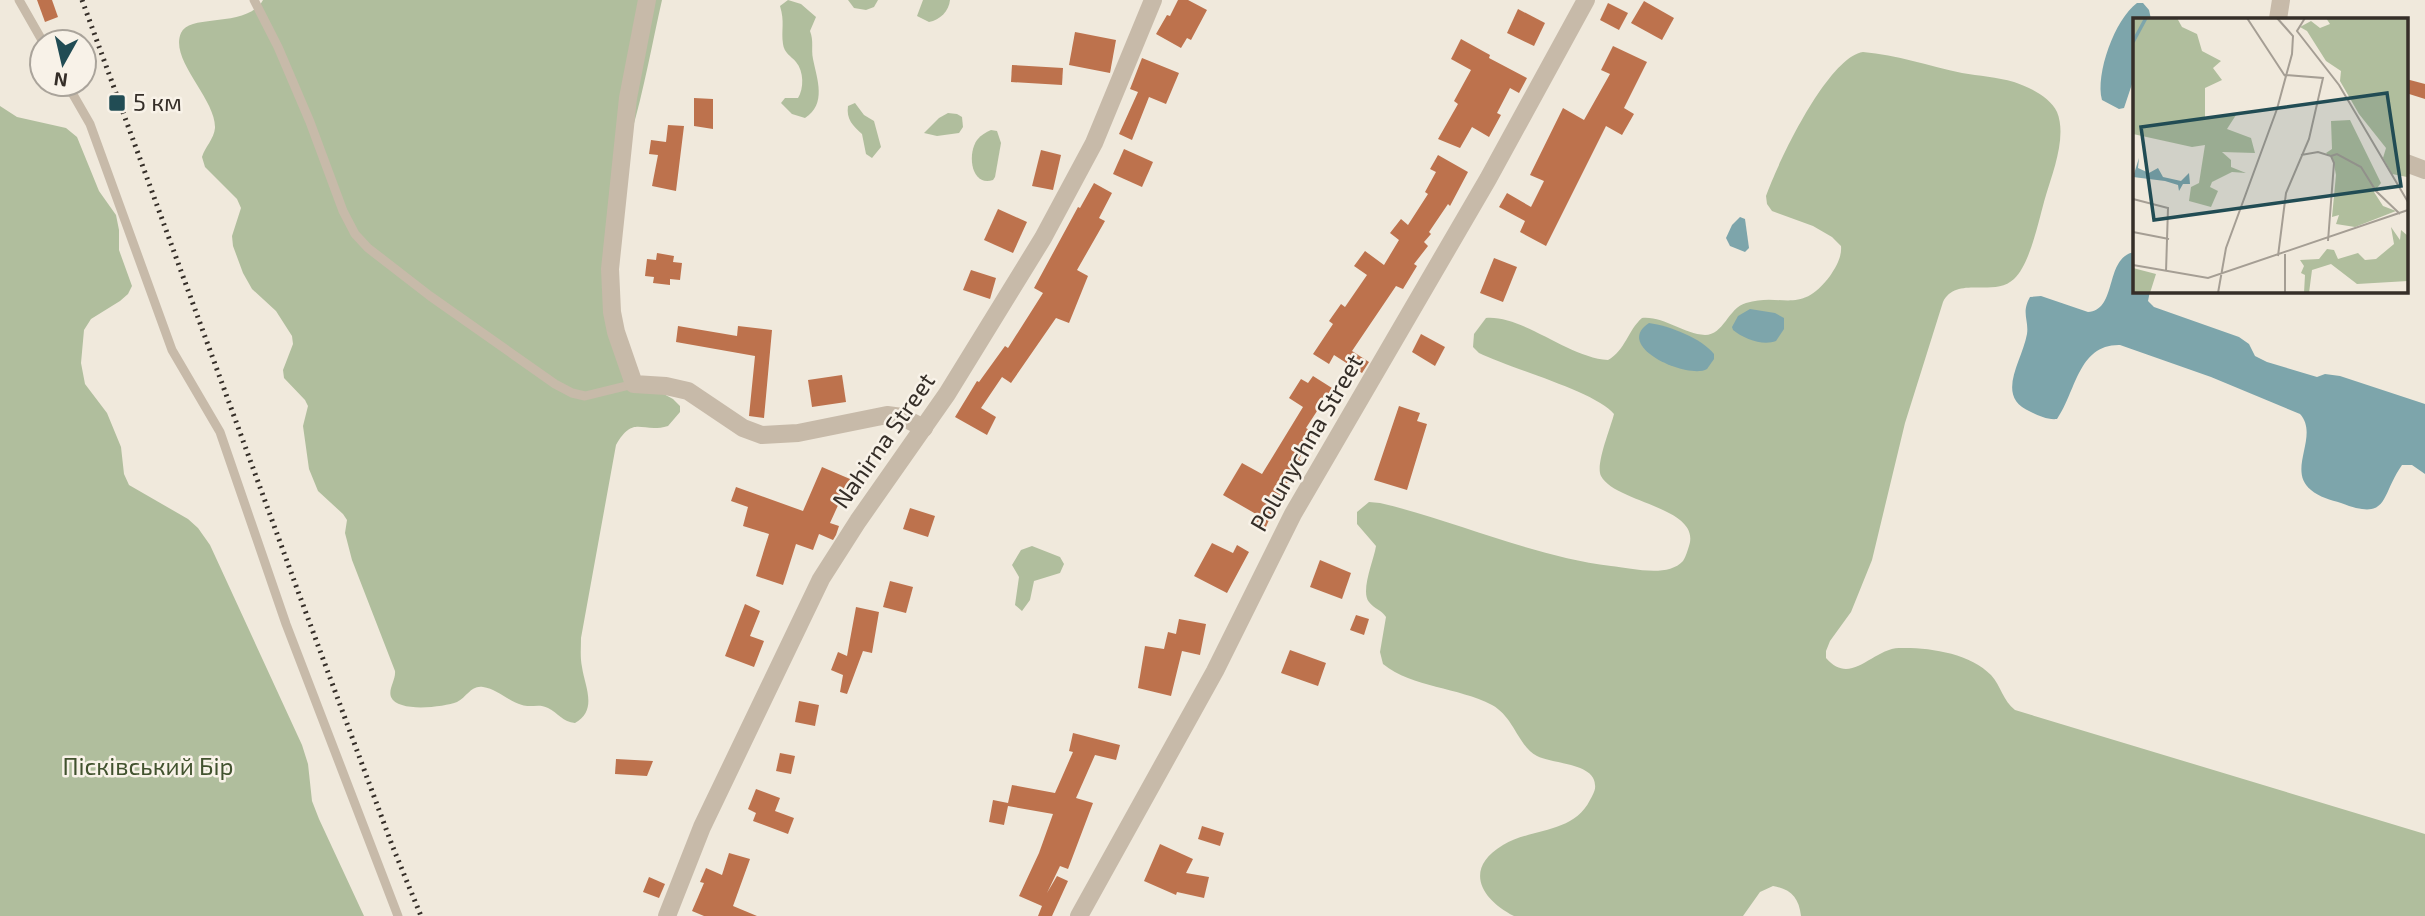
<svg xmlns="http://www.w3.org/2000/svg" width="2425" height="916" font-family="'Exo 2',sans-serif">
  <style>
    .green { fill: #b0be9d }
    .water { fill: #7da5ab }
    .building { fill: #bd724d }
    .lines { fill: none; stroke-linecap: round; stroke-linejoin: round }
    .service { stroke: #c7baa9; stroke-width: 9 }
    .minor { stroke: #c7baa9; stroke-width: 18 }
    .rail { stroke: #352e28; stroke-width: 5; stroke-dasharray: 2 5; stroke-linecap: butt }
    .poi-dot { fill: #214c54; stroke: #f8f2e8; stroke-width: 2.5 }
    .labels { text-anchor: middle; stroke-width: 5; stroke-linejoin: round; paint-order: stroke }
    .poi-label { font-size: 24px; fill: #352e28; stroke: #f8f2e8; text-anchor: start }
    .street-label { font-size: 24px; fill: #352e28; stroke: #f8f2e8 }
    .park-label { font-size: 24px; fill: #41522e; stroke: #f8f2e8 }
    .inset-river { fill: none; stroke: #7da5ab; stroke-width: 3.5 }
    .inset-road { fill: none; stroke: #a59e94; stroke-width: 2 }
    .view { fill: #214c54; fill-opacity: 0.15; stroke: #214c54; stroke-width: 3.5 }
    .inset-edge { fill: none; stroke: #352e28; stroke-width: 3.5 }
  </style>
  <rect width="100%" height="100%" fill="#f0e9dc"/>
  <g class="green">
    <path d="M263 0H662C652 44 644 90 631 134 624 157 609 176 610 201L623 372 673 399 680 406V412L668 426C641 434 634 414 616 445L581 638C581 648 580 657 582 667 585 687 598 710 575 723 563 722 558 713 548 708 539 703 531 708 522 705 508 701 497 689 483 687 471 685 467 697 457 702 444 707 398 713 391 697 388 689 396 680 395 671L352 560 345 533 347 520 343 514 318 491 309 469 303 426 308 406 305 400 284 378 283 370 293 344 292 336 276 311 252 289 243 273 233 246 232 236 241 208 237 199 205 167 202 157C205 147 214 139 215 128 216 99 169 60 181 33 190 13 247 29 263 0Z"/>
    <path d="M788 0 801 4 816 17 810 31C814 41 811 49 813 59 817 79 827 104 805 118L792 114 781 103 785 98H798C804 89 804 71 796 62 791 56 784 53 783 44 781 30 785 22 780 6Z"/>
    <path d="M848 0H878L874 7 866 10 854 8Z"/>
    <path d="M923 0H950C949 11 940 20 929 22L917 16Z"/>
    <path d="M1863 52C1897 55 1929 66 1962 73 1979 76 1997 77 2014 82 2029 87 2050 97 2057 112 2067 136 2053 172 2046 195 2039 218 2031 263 2014 279 1994 298 1956 275 1943 302L1905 423 1872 560 1851 612 1830 641 1826 651V658C1851 687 1872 649 1899 648 1928 647 1970 653 1991 675 2001 686 2003 701 2015 710L2425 834V916H1801C1799 898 1791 889 1773 886L1760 892 1743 916H1514C1481 899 1463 869 1503 845 1531 828 1573 834 1590 800 1592 796 1596 790 1595 785 1595 763 1552 764 1537 756 1518 746 1514 717 1492 705 1458 687 1413 688 1383 664L1380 652 1386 617C1382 610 1374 609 1369 602 1360 591 1374 560 1376 546L1357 524V512L1369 502 1380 503C1457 521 1531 556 1611 566 1631 568 1668 578 1683 561 1686 556 1687 552 1689 546 1702 507 1615 503 1601 476 1595 465 1611 427 1614 414 1597 392 1509 368 1479 353L1473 347 1474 334 1486 318C1523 315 1569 358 1608 360 1625 351 1628 330 1642 318 1664 316 1683 334 1705 335 1724 335 1728 308 1746 303 1782 292 1800 316 1830 276 1836 267 1842 257 1841 246L1832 237 1813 226 1772 211 1767 204 1766 196C1778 162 1828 57 1863 52Z"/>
    <path d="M855 103 864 115 874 121 881 147 872 158 866 154 862 134C853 126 846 119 848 106Z"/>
    <path d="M0 106 17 117 66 128 77 137 99 191 116 215 119 230V250L132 286 128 294 120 301 91 319 84 330 81 363 85 384 107 413 121 447 124 474 129 485 188 519 198 528 210 545 302 745 308 764 312 801 319 819 364 916H0Z"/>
    <path d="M948 113 957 114 962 117 963 127 959 133 937 136 924 133 939 118Z"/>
    <path d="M991 130 997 131 1001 143 995 177 993 180C971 187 967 154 977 140 981 135 986 132 991 130Z"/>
    <path d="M1032 546 1060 557 1064 564 1060 573 1034 581 1030 600 1022 611 1015 605 1019 577 1012 565 1021 550Z"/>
  </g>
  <g class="water">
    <path d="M2137 3H2143L2149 10 2151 19H2134V78L2124 108 2119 109 2102 100C2095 74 2115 19 2137 3Z"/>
    <path d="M1740 217 1745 219 1749 248 1745 252 1730 246 1726 238 1732 225Z"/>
    <path d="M2134 252V290L2150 291 2148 301 2154 307 2239 337 2249 344 2255 356 2267 362 2317 377 2325 374 2340 376 2425 404V474L2412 465H2402C2380 496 2390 522 2341 503 2331 500 2319 497 2311 490 2286 470 2320 436 2300 414L2211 377 2120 345C2078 344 2076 392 2057 419 2048 420 2039 416 2031 412 1994 397 2022 362 2027 334 2029 320 2021 313 2030 297L2041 296 2088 312C2118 310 2104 258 2134 252Z"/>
    <path d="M1750 309 1775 313 1784 318V329L1776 341C1763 346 1744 339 1733 330L1732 327 1738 316Z"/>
    <path d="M1649 323C1670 326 1701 338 1714 354V359L1707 369C1689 380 1612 347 1649 323Z"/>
  </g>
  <g class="building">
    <path d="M37 0H52L58 17 45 22Z"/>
    <path d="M1178 0H1188L1207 10 1191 40 1187 38 1181 48 1156 34 1167 15 1170 16Z"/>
    <path d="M1644 1 1674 18 1662 40 1631 23Z"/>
    <path d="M1608 3 1628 13 1619 30 1600 20Z"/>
    <path d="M1518 9 1545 23 1534 46 1507 33Z"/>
    <path d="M1075 32 1116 40 1110 73 1069 65Z"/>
    <path d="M1461 39 1490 55 1489 58 1527 78 1519 93 1510 88 1497 113 1501 115 1489 137 1472 127 1460 148 1438 139 1458 104 1454 101 1471 70 1451 59Z"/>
    <path d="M1613 46 1647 62 1624 108 1634 114 1622 135 1606 126 1546 246 1520 232 1525 221 1499 207 1507 193 1531 207 1544 181 1530 175 1563 108 1584 120 1610 74 1601 70Z"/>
    <path d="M1142 58 1179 73 1166 104 1149 97 1132 140 1119 134 1138 92 1130 89Z"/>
    <path d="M1012 65 1063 68 1062 85 1011 82Z"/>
    <path d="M2406 79 2425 84V99L2406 93Z"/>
    <path d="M694 98 713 99V129L694 126Z"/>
    <path d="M668 125 684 126 676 191 652 186 658 155 649 154 651 140 666 142Z"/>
    <path d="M1124 149 1153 162 1142 187 1113 174Z"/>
    <path d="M1041 150 1061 155 1053 190 1032 186Z"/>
    <path d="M1438 155 1468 172 1450 206 1448 204 1429 232 1431 234 1424 242 1428 246 1414 264 1417 266 1403 289 1396 286 1352 351 1369 362 1362 373 1334 355 1329 364 1313 354 1333 324 1329 321 1341 304 1345 307 1367 275 1354 266 1365 251 1384 265 1399 240 1390 233 1401 219 1408 225 1428 194 1425 192 1436 172 1430 169Z"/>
    <path d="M1094 183 1112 193 1099 218 1105 221 1077 270 1088 276 1069 323 1056 318 1011 383 1002 377 981 408 996 417 987 435 955 417 977 381 979 382 1005 346 1008 348 1043 293 1034 288 1078 207 1080 208Z"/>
    <path d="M998 209 1027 222 1013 253 984 240Z"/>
    <path d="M657 253 674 256 673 262 682 263 680 280 670 279V285L653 283 654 277 645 276 647 259 656 260Z"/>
    <path d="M1494 258 1517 267 1503 302 1480 293Z"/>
    <path d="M971 270 996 278 990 299 963 290Z"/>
    <path d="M678 326 737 336 738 326 772 330 764 418 749 416 755 356 676 342Z"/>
    <path d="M1421 334 1445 347 1435 366 1412 352Z"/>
    <path d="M842 375 846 402 812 407 808 380Z"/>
    <path d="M1313 376 1332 388 1306 428 1314 433 1299 459 1301 461 1281 493 1265 529 1252 521 1256 514 1223 495 1242 463 1262 474 1303 407 1289 398 1301 379 1308 383Z"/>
    <path d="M1399 406 1420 413 1417 421 1427 424 1407 490 1374 480Z"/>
    <path d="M822 467 850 479 830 523 839 526 836 535 833 540 819 534 813 550 796 544 783 585 756 576 769 534 743 526 748 507 731 501 736 487 803 511Z"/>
    <path d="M910 508 935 516 928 537 903 529Z"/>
    <path d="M1212 543 1233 553 1237 545 1249 552 1227 593 1194 576Z"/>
    <path d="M1320 560 1351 573 1342 599 1310 587Z"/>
    <path d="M890 581 913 587 906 613 883 607Z"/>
    <path d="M745 604 760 611 750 636 764 641 754 667 725 656Z"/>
    <path d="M856 607 879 612 872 653 863 651 847 694 840 692 843 675 831 670 838 652 847 656Z"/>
    <path d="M1356 615 1369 619 1364 635 1350 630Z"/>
    <path d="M1179 619 1206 624 1200 655 1182 651 1171 696 1138 688 1145 646 1164 649 1168 632 1176 634Z"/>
    <path d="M1290 650 1326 663 1318 686 1281 673Z"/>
    <path d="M799 701 819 705 815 726 795 722Z"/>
    <path d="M1073 733 1120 745 1116 760 1095 755 1076 798 1093 803 1068 869 1060 866 1047 893 1057 876 1068 881 1052 916H1038L1042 906 1019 896 1039 853 1053 814 1008 806 1004 825 989 822 993 800 1008 803 1012 785 1055 793 1073 752 1069 751Z"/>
    <path d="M780 753 795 756 791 774 776 771Z"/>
    <path d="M616 759 653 761 647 776 615 774Z"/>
    <path d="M756 789 780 798 775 811 794 818 788 834 753 821 756 813 748 809Z"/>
    <path d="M1202 826 1224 833 1220 846 1198 839Z"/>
    <path d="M1160 844 1193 859 1186 873 1209 877 1204 898 1177 892 1176 895 1144 881Z"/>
    <path d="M729 853 750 859 733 906 757 916H704L692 911 704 883 700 882 706 868 722 875Z"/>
    <path d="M649 877 665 884 659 898 643 892Z"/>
  </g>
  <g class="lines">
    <g class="service">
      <path d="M19 0 43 42"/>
      <path d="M254 0 278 47 310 122 343 211 355 234 368 248 430 296 555 384 572 393 585 396 634 384"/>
      <path d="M67 84 90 124 172 350 220 432 286 624 398 916"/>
    </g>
    <g class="minor">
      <path d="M647 0 628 98 610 269 612 312 616 332 634 384 666 386 688 391 743 428 762 435 798 433 887 415 902 417 924 428"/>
      <path d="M2278 19 2281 0"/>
      <path d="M2406 163 2425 170"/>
      <path d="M667 916 702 827 821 579 858 521 947 394 1043 238 1094 143 1153 0"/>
      <path d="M1079 916 1215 671 1293 514 1488 179 1586 0"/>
    </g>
    <path class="rail" d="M82 0 299 594 392 845 421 916"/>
  </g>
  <rect class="poi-dot" x="108" y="94" width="18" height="18" rx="3.5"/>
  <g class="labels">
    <g class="poi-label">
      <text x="133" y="111">5 км</text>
    </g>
    <g class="street-label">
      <text transform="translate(884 441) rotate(-55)" y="8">Nahirna Street</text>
      <text transform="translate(1307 443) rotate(-60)" y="8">Polunychna Street</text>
    </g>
    <g class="park-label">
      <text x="148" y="775">Пісківський Бір</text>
    </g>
  </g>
  <g transform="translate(2133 18)">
    <rect width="275" height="275" fill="#f0e9dc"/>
    <path d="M0 0H44L49 9 64 16 69 33 88 43 80 50 89 62 72 70V101L103 97 94 111 118 120 122 135 89 134 98 142V149L113 155 99 154 79 164 77 169 85 173 78 189 56 183 58 169 66 165 72 127 59 129 0 116ZM193 0H275L274 159 259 156 250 140 253 130 226 96 207 63 208 53 193 43 174 13 167 9 178 3 187 10 197 6ZM217 102 248 165 241 174 250 188 263 193 222 209 203 206 206 197 199 199 203 157 200 141 193 135 199 131 198 103ZM258 209 267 222 268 212 275 218V263L224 266 198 246 179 252 176 275H171L172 257 168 255 171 248 167 242 186 241 194 231 201 232 205 241 225 235 232 242 243 241 261 226ZM0 250 23 256 17 275H0Z" fill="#b0be9d"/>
    <path d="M6 140 5 150 16 155 25 150 30 159 48 163 56 155 57 166H50L46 173 45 167 32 163 0 159Z" fill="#7da5ab"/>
    <path class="inset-river" d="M0 24 13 0"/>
    <path class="inset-road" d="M114 0 152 58M172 0 164 13 206 67 275 184M168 137 185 134 198 138 201 145 195 223M198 138 204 136 228 149 243 173 267 196M0 181 35 190 33 254M0 214 36 221M145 238 153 175 176 121 190 60 152 57M0 247 75 260 275 192M85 275 93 230 144 91 159 36 160 18 144 0M152 275V236"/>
    <path class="view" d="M254 75 268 168 21 202 8 109Z"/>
    <rect width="275" height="275" class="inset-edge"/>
  </g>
  <g transform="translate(63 63) rotate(188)"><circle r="33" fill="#f8f2e8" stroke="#aaa49b" stroke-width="2"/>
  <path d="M0-5L12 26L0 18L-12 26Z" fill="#214c54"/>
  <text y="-10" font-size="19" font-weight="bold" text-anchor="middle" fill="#352e28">N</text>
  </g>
</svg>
